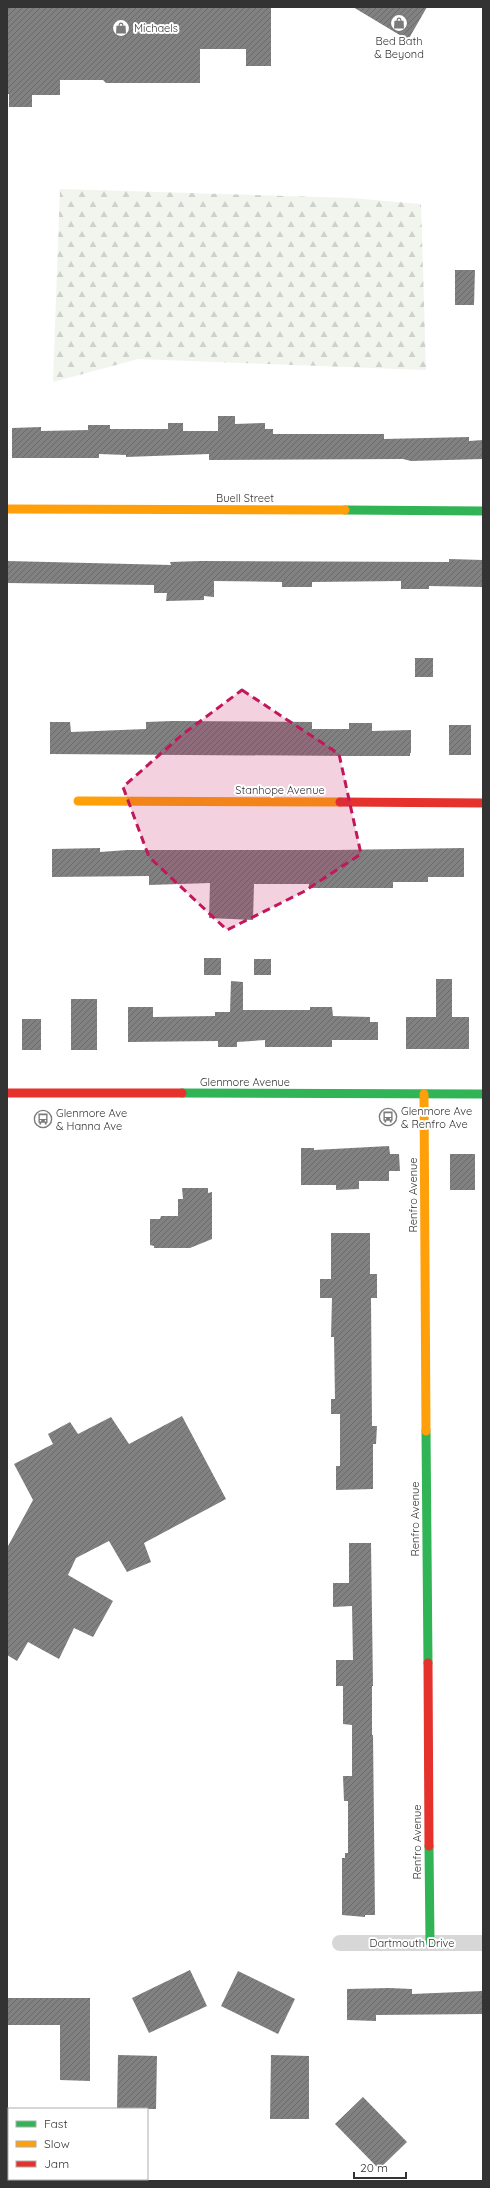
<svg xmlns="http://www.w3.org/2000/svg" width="490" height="2188" font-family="Quicksand,sans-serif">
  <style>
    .forest { fill: url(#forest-firs) }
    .building { fill: url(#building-hatch) }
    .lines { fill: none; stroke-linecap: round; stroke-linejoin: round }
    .street { stroke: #d7d7d7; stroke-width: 16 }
    .fast { stroke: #30b455; stroke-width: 9 }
    .slow { stroke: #ff9f0a; stroke-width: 9 }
    .jam { stroke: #e5322d; stroke-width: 9 }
    .marked { fill: #c2185b; fill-opacity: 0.2; stroke: #c2185b; stroke-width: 3; stroke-dasharray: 8 5; stroke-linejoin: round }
    .labels { text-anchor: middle; stroke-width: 4; stroke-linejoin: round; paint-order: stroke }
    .poi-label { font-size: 11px; fill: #333; stroke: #fff; text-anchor: start }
    .street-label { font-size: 11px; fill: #333; stroke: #fff }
  </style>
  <defs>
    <pattern id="forest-firs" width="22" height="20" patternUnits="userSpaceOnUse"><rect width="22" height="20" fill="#f1f5ed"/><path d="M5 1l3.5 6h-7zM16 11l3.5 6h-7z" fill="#cfd2cc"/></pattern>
    <pattern id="building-hatch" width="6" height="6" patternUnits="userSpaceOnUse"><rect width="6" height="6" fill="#818181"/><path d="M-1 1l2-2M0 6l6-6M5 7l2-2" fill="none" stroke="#6a6a6a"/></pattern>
  </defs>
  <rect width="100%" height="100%" fill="#fff"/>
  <path class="forest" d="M60 189 351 198 421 204 426 370 138 359 53 382Z"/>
  <g class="building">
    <path d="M7 7H271V66H246V49H200V83H106L103 80H60V95H32V107H9V94H7Z"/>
    <path d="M353 7H427L408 40Z"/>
    <path d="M455 270H475L474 305H455Z"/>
    <path d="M218 416H235V424L265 423V429H273V434H384V439L469 437V441L483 440V459L411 461 403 459 209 460V454L126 457V455L99 454V458H12V428L41 427V431L88 430V425H110V429H168V423H183V431H218Z"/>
    <path d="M449 559 483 560V587L429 586V589H401V581L312 582V587H282V582L214 581V597L204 596V600L166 601 167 593H154V585L7 583V561L171 565 170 562 201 561 449 562Z"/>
    <rect x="415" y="658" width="18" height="19"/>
    <path d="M172 721 312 722V729H349V723H372V731L411 730V753H410V756H349L50 754V722H70L71 732 146 729V722Z"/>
    <rect x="449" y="725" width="22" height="30"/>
    <path d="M100 848V852L127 850H336L464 848V877H428V882H393V888H309V884H254L253 920 209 918 210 883 149 885V876L52 877V849Z"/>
    <rect x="204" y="958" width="17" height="17"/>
    <rect x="254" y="959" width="17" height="16"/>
    <path d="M436 979H452V1017H469V1049H406V1017H436Z"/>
    <path d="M231 981 243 982V1010H310V1007H332L333 1016 370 1017V1022H378V1040H332V1047H265V1040L237 1042V1047H218V1041L128 1042V1007H153V1017L215 1016V1012H230Z"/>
    <rect x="71" y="999" width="26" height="51"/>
    <rect x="22" y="1019" width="19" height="31"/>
    <path d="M389 1146 390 1154H399L400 1171H389V1181H359V1189L336 1190V1185H301V1148H314V1150Z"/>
    <rect x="450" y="1154" width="25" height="36"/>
    <path d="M182 1188H208V1193L212 1192V1239L190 1248H154V1246L150 1245V1219H160L161 1216H178V1199H183Z"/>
    <path d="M331 1233H370V1274H377V1298H371L372 1426H377L376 1444H373V1489L336 1490V1466H340V1414H331V1399H335L334 1337H331L332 1298H320V1279H331Z"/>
    <path d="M182 1416 226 1499 144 1543 151 1562 127 1572 109 1541 76 1558 68 1575 113 1601 93 1637 74 1628 59 1659 28 1642 17 1661 7 1655V1548L33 1500 14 1464 53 1444 48 1434 70 1422 78 1434 111 1417 129 1444Z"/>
    <path d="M349 1543H371L373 1686H372V1735H373L375 1915H365V1917L342 1915V1858H345V1853H348V1801H344L343 1776H352V1725L343 1724V1686H336V1660H353L352 1606 333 1607V1583H349Z"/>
    <path d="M190 1970 207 2006 149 2033 132 1998Z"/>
    <path d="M238 1971 295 1999 278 2034 221 2006Z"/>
    <path d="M389 1988 412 1989V1994L483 1991V2014L376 2015V2021L347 2020V1989Z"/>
    <path d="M7 1998H90V2081L60 2080V2025H7Z"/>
    <path d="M118 2055 157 2056 156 2109H117Z"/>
    <path d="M271 2055 309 2056V2119H270Z"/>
    <path d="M363 2097 407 2142 379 2169 335 2124Z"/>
  </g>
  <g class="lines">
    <path class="street" d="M340 1943H483"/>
    <g class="fast">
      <path d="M345 510 483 511"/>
      <path d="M182 1093 483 1094"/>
      <path d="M426 1431 428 1663"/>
      <path d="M429 1846 430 1942"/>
    </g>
    <g class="slow">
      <path d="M7 509 345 510"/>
      <path d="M78 801 340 802"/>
      <path d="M424 1094 426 1431"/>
    </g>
    <g class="jam">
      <path d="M340 802 483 803"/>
      <path d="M7 1093H182"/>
      <path d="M428 1663 429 1846"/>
    </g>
  </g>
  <path class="marked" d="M242 690 339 754 361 854 303 892 227 930 149 857 123 787 183 734Z"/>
  <defs>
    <symbol id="shop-ring" viewBox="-11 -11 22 22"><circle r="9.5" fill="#fff" stroke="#7a7a7a" stroke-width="1.5"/><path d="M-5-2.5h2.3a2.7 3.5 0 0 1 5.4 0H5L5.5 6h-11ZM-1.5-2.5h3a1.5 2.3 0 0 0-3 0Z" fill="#7a7a7a"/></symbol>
    <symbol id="bus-ring" viewBox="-11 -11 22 22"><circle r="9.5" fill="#fff" stroke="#7a7a7a" stroke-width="1.5"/><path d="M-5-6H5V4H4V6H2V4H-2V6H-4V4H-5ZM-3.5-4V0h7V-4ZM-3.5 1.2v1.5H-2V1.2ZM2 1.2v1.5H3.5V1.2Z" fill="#7a7a7a"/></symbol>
  </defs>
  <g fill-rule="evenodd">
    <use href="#shop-ring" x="389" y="13" width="20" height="20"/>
    <use href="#shop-ring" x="111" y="18" width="20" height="20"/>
    <use href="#bus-ring" x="378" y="1107" width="20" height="20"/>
    <use href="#bus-ring" x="33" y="1109" width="20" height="20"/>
  </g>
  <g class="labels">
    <g class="poi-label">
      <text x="134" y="32">Michaels</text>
      <text x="399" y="45" text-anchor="middle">Bed Bath<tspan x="399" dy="13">&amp; Beyond</tspan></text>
      <text x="401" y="1115">Glenmore Ave<tspan x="401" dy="13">&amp; Renfro Ave</tspan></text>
      <text x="56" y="1117">Glenmore Ave<tspan x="56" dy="13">&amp; Hanna Ave</tspan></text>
    </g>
    <g class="street-label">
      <text x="245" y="502">Buell Street</text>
      <text x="280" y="794">Stanhope Avenue</text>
      <text x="245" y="1086">Glenmore Avenue</text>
      <text transform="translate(413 1195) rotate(-90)" y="4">Renfro Avenue</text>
      <text transform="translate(415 1519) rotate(-90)" y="4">Renfro Avenue</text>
      <text transform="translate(417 1842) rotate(-90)" y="4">Renfro Avenue</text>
      <text x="412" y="1947">Dartmouth Drive</text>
    </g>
  </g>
  <rect width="490" height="2188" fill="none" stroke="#333333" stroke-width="16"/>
  <rect x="8" y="2108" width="140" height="72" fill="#ffffff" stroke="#adadad"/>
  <rect x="16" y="2121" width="20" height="6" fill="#30b455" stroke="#adadad"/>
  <text x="44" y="2128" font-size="12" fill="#333333">Fast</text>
  <rect x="16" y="2141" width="20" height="6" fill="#ff9f0a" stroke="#adadad"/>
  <text x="44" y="2148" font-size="12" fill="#333333">Slow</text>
  <rect x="16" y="2161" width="20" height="6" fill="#e5322d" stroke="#adadad"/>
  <text x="44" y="2168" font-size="12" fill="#333333">Jam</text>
  <path d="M354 2172v6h52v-6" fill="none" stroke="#333333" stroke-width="2"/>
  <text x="360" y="2172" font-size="12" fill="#333333" stroke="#ffffff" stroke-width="3" paint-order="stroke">20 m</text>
</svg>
